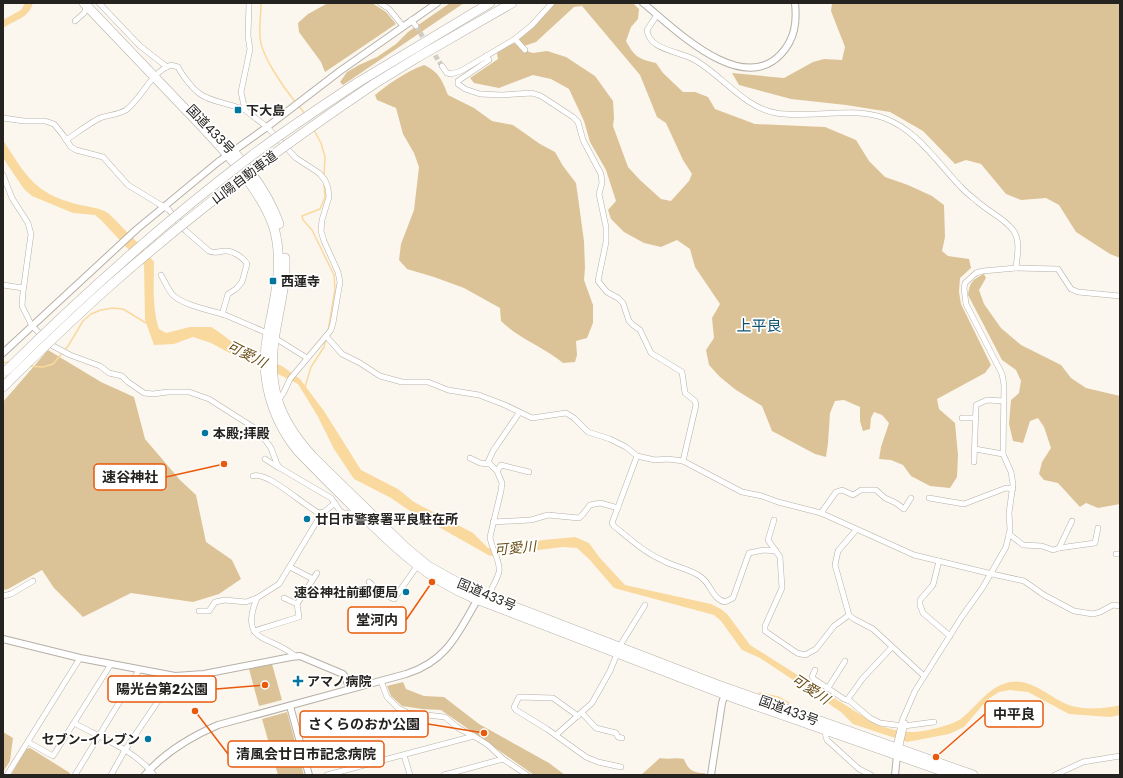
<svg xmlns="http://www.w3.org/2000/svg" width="1123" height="778" font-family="Poppins,'Noto Sans JP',sans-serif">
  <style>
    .green { fill: #dcc397 }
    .water { fill: #fad99f }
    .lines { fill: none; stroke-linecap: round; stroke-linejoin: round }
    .stream { stroke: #fad99f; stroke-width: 1.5 }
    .minor-tunnel { stroke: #d1cdc5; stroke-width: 5; stroke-dasharray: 5 2.5; stroke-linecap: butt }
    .minor-casing { stroke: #b5b0a8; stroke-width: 6 }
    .tertiary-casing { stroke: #b5b0a8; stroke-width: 8 }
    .trunk-casing { stroke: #b5b0a8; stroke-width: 10 }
    .motorway-casing { stroke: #b5b0a8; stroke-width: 10 }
    .minor { stroke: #fff; stroke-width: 5 }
    .tertiary { stroke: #fff; stroke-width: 6 }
    .trunk { stroke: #fff; stroke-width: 9 }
    .motorway { stroke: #fff; stroke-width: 9 }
    .motorway-bridge-casing { stroke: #b5b0a8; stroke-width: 10; stroke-linecap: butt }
    .motorway-bridge { stroke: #fff; stroke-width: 9 }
    .poi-dot { fill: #0177a0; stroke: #fff; stroke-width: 1.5 }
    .labels { text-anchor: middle; stroke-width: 3.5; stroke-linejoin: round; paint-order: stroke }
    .poi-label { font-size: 13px; font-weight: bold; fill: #252320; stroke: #fff; text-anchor: start }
    .street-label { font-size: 13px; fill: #252320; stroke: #fff }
    .water-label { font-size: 14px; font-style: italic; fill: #684d14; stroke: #fff }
    .quarter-label { font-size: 15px; fill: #0c5370; stroke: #fff }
    .leader { fill: none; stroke: #e8590c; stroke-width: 1.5 }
    .callout-dot { fill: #e8590c; stroke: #fff; stroke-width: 1.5 }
    .callout { fill: #fff; stroke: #e8590c; stroke-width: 1.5 }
    .callout-label { font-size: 14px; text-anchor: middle; font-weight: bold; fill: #252320 }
  </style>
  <rect width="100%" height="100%" fill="#fcf7ee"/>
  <g class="green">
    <path d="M328 3H372L386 12 396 24 325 72 321 62 299 32 298 23 308 14Z"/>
    <path d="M450 3H464L343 85 340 82 347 72 359 65 377 57 396 44 408 32Z"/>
    <path d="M555 3H633L639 9 638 19 631 27 626 41C634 56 638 59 656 63L663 73 683 92H695L708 97 715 109 755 124 825 127 856 140 869 161 885 177 908 185 932 196 944 205 945 237 942 251 948 256 969 259 971 268 960 278 959 292 961 304 991 365 985 373 937 399 939 409 955 423 958 455 957 477 950 488 930 486 911 476 903 465 891 460 879 459 881 447 889 423 882 415 874 412 871 418 870 429 863 431 860 421V407L844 400 835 401 830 413 828 443 826 457 815 454 772 431 762 406 736 390 720 377 709 365 706 350 714 338 712 318 720 304 695 267 690 249 677 240 661 247 644 243 624 232 611 219 608 210 616 201 606 170 590 142 584 121 569 89 551 79 533 75 499 88 474 83 470 78 498 59 497 53 514 43 523 50 533 53 547 51 566 57 595 76 613 101 614 118 613 126 628 167 640 180 661 199 671 201 689 181 692 174 683 160 666 123 657 117 640 75 582 6 574 7 536 42 524 46 519 39 534 27Z"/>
    <path d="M832 3H1120V258L1110 254 1076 232 1059 205 1046 198 1021 200 1006 194 981 164 966 160 955 164 923 131 890 112 846 105 791 99 739 85 732 73 784 78 813 62 824 59 842 60 845 47 831 11Z"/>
    <path d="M424 65C439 72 442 80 448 95L474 108 492 121 513 125 540 144 555 152 563 166 576 183 584 241 585 268 584 280 593 305V323L587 338 576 341 577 355 575 362 563 363C544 347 519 339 501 321L500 308 464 288 434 277 407 269 399 260 401 244 414 210 419 167 414 153 403 134 396 108 377 100 375 95C390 83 405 72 424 65Z"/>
    <path d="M984 274 986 278 979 290 984 304 1001 328 1021 345 1061 365 1071 378 1086 388 1120 396V504L1098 508 1086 503 1080 507 1058 483 1044 480 1039 474 1042 462 1051 448 1044 427 1038 418 1030 421 1023 443 1013 441 1009 424 1011 400 1019 393 1021 381 1016 370 1002 360 968 295C970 282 972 280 984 274Z"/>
    <path d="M48 350 101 382 134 397 145 439 180 480 196 495 206 542 232 560 241 579 219 594 193 602 131 593 83 617 54 588 42 570 8 589 3 590V402Z"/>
    <path d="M272 664 282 700 259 706 249 669Z"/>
    <path d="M403 682 406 689 424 696 444 697 479 724 549 763 565 775H534L441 710 422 709 402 706 391 696 387 686Z"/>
    <path d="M287 712 304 775H278L262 719Z"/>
    <path d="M3 732 13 738 10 761 3 772Z"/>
    <path d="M30 748 70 773 69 775H11L26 749Z"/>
    <path d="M660 758C668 760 676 757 684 759 688 770 693 773 705 773V775H641Z"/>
  </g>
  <g class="water">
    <path d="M25 3H33C29 18 15 20 3 28V20L21 10Z"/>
    <path d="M3 140C25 174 34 193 76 204 86 207 99 207 108 213 113 217 117 222 121 226 133 238 144 249 154 262 154 284 152 308 159 329L166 333 190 327H211L219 332 232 342 249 352 282 366 300 379 324 411 361 470 398 489 414 502 473 533 488 548H501L543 540 575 537 589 543 599 557 625 585 711 604 721 609 728 615 750 645 877 725C888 728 899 732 910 732 921 733 954 725 962 718 978 705 989 686 1010 682 1032 678 1050 698 1069 705 1082 710 1106 709 1120 705V715L1110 717 1069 714 1028 692 1010 690 999 692 987 700 964 727 949 734 907 742 853 724 841 712 760 658 742 650 721 621 714 615 614 588 589 559 577 548 563 547 490 556 407 509 391 498 354 479 334 449 317 415 298 384 280 375 239 358 211 343 193 337 174 344 154 345 145 320 144 265 136 255 128 249 101 220 95 215 73 213 32 196 24 189 3 158Z"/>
  </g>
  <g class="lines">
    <g class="stream">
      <path d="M261 3C261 14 259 26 260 38 262 57 284 88 296 103"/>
      <path d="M299 106 305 114"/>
      <path d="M314 130 321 143 325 157 324 175"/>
      <path d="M324 185 325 197 320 209 302 216 303 220 312 230 334 275 335 289 328 331"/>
      <path d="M3 363 9 362"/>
      <path d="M28 366 43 367 53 364 68 346 83 321 91 314 101 310 113 308 123 309 146 323"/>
      <path d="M305 387 311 367 324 347 326 338"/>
      <path d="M759 693 778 697 789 703"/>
    </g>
    <g class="minor-tunnel">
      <path d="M416 26 426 42"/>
      <path d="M431 49 442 66"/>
    </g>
    <defs>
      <g id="minor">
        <path d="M99 3 140 46 167 67"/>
        <path d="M249 3 248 36 250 49 241 92 245 110 267 127 296 158 319 173 325 180 328 188 329 197 322 220 321 231 324 241 338 272 340 282 333 323 331 330 290 379 284 392 278 401"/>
        <path d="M380 3 389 9 403 26"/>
        <path d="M657 15 647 30C649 50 678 51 693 59 720 73 744 108 776 113 811 119 850 106 884 118 917 130 936 161 960 186 965 192 972 197 978 202 989 212 1004 218 1013 230 1021 241 1017 256 1016 268"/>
        <path d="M411 20 416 26"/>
        <path d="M75 21 84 13 88 4"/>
        <path d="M515 39 525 50"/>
        <path d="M486 56 489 60 458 81V84L465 89 480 94 502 95 532 93 541 96 573 117 578 122 583 140 601 174 602 183 599 194 606 227V242L598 281 607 292 618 298 623 303 629 321 633 325 640 330 651 353 682 372 685 393 695 401 696 405 683 461"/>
        <path d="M442 66 447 73 451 74 461 71 515 39 532 25 552 3"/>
        <path d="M3 118 24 121H45L54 124 63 135 71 147 76 150 103 157 128 185 169 210 186 231 209 251C215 254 219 251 225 251 232 250 244 258 247 264L242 282 236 289 228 294 223 311V314L267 333 307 358"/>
        <path d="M66 140C77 133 88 124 100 118 108 115 118 115 126 110 143 97 150 73 171 65L178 67C182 75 192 88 200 94 211 102 232 104 245 110"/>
        <path d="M3 175 12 198 28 223 31 234 23 292 22 306 32 326 53 346 70 355 100 366 109 373 122 376 128 382 144 393 153 394 168 392H189L209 399 253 427 261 434 271 448 277 464 280 468 331 498 340 511 344 513H353L359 509"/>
        <path d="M161 275C165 282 169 292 174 296 186 306 210 310 225 315"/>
        <path d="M3 285 23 288"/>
        <path d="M326 336 342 354 360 363 380 376 402 382H428L448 390 479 395 505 405 532 418 566 413 574 418 588 432 610 439 626 447 637 456 655 460 668 459 683 461 742 492 762 496 778 502 821 513 914 555 992 574 1024 581 1044 595 1074 611 1093 614 1100 612 1113 605 1120 606"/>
        <path d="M962 418H976"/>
        <path d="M975 449 1003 454"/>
        <path d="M637 456 612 523 614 526C630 539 645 553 664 561 675 567 690 569 701 577 711 584 712 599 725 602L733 598 749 553 764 550 776 551"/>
        <path d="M470 458 480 463 488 464"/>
        <path d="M265 459 279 468"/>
        <path d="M974 462 976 405 987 400 1004 401"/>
        <path d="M497 471 501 465 529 472"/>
        <path d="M253 476C268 471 304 506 319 513L324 512 335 503"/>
        <path d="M929 498 964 504 1006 488 1013 489"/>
        <path d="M821 513 836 492 842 490 853 495 861 490H876L885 498 896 503 904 509 911 498"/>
        <path d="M774 520 768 540 780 557 782 588 765 626V631L797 653 805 655 816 649 834 626 849 615"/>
        <path d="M493 522 531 520 548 515 579 518 583 514 590 505 600 503 618 508"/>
        <path d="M856 530 838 551 835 565 849 615 854 619 873 629 924 676"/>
        <path d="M1009 534 1023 545 1042 546 1053 550 1059 548 1072 521"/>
        <path d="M1059 548 1095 543 1098 528"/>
        <path d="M1116 554H1120"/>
        <path d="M939 561 933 585 920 600V605L923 613 950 636"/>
        <path d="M290 567 313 579"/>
        <path d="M369 582 382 594 394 599 415 569"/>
        <path d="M3 596 11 594 33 581"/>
        <path d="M488 596C491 589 497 580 499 572 501 561 491 548 490 537L501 491 502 483 497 471 488 462 493 451 519 413"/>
        <path d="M257 598C238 644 271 635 295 656"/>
        <path d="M284 598 297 604"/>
        <path d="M199 611H209L215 602 225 600 246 602 257 598 279 584 322 513"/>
        <path d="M254 631 299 617 297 604 317 573"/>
        <path d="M815 670 812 677 814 679 844 699 850 701 870 718 880 723 904 726 934 722"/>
        <path d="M381 681 387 697 398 708 408 713 445 717 458 728 477 738 488 745 503 759 527 775"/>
        <path d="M828 688 845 661"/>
        <path d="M847 700 863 678 892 647"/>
        <path d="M582 713 596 728 616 733 618 737 622 738"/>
        <path d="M578 716 553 698 519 697 514 707 516 710 547 729 586 757 598 762 621 767"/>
        <path d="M74 723C101 738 135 750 154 775"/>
        <path d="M824 730 827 740 859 769 871 775"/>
        <path d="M556 735 592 703 610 671 621 644 645 605"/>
        <path d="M28 742 53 756 111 664"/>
        <path d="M897 749V742L902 721 915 691 961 618 983 587 1006 547 1010 530 1009 513 1013 484 1011 472 1003 454 1004 385 1002 374 966 304 964 288 965 283 976 273 983 271 1016 268 1058 269 1071 289 1078 292 1120 296"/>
        <path d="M899 750 905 723"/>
        <path d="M404 755 410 775"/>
        <path d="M7 775 80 658"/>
        <path d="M75 775 139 670"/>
        <path d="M111 775 125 750 175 676"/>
        <path d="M327 775 474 736"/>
        <path d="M444 775 503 759"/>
        <path d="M1055 775 1083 762 1120 756"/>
      </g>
      <g id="tertiary">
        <path d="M643 3C673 27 741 97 781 54 795 39 797 22 795 3"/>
        <path d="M3 353 137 229 218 162 267 127 340 71 437 3"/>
        <path d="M3 639 80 658 175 676 204 674 291 657 300 656 343 674 346 678 349 689"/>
        <path d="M290 706 309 775"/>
        <path d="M145 775C165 752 190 737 218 725L406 674C445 662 457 636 476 602L481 598"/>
        <path d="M711 775 722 703 726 691"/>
        <path d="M895 775 897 755"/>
      </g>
      <g id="trunk">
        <path d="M84 3C119 40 154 76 188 112 217 142 262 189 274 228 284 263 275 298 268 333 259 375 271 418 298 451 321 475 344 498 368 521 401 553 428 578 471 597L737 699 954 775"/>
        <path d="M220 138C224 143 229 146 233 151 251 171 270 198 279 224"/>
        <path d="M285 258C286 282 280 305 276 328 266 382 276 417 313 457L405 547 428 566 471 590 715 684 973 775"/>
      </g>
      <g id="motorway">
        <path d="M357 83 490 3"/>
        <path d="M374 84 418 57 512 3"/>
        <path d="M3 387 15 375"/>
      </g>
    </defs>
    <use href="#minor" class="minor-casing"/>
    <use href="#tertiary" class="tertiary-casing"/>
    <use href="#trunk" class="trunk-casing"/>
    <use href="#motorway" class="motorway-casing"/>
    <use href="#minor" class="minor"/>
    <use href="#tertiary" class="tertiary"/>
    <use href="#trunk" class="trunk"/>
    <use href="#motorway" class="motorway"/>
    <defs>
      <g id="motorway-bridge">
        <path d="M7 370C84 294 164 222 250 157 284 131 321 107 357 83"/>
        <path d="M15 375C47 344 79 313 112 284 195 211 283 145 374 84"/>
      </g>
    </defs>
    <use href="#motorway-bridge" class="motorway-bridge-casing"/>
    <use href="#motorway-bridge" class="motorway-bridge"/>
  </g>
  <g class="poi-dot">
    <rect x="234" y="106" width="8" height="8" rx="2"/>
    <rect x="269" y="277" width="8" height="8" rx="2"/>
    <circle cx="205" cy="433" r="4"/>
    <circle cx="307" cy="519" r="4"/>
    <circle cx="406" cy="592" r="4"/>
    <path d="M296 675h4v4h4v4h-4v4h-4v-4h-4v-4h4z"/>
    <circle cx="148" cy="739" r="4"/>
  </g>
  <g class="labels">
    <g class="poi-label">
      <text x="246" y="115">下大島</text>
      <text x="281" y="286">西蓮寺</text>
      <text x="213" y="438">本殿;拝殿</text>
      <text x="315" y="524">廿日市警察署平良駐在所</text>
      <text x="398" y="597" text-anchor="end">速谷神社前郵便局</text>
      <text x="307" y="686">アマノ病院</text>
      <text x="140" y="744" text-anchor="end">セブン-イレブン</text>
    </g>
    <g class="street-label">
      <text transform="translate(211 129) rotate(46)" y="5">国道433号</text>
      <text transform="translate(244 177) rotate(-37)" y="5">山陽自動車道</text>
      <text transform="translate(487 594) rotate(23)" y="5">国道433号</text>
      <text transform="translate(789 710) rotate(20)" y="5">国道433号</text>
    </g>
    <g class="water-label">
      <text transform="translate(247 354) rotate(27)" y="5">可愛川</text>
      <text transform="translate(515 548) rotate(-5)" y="5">可愛川</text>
      <text transform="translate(811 689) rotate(34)" y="5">可愛川</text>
    </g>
    <g class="quarter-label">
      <text x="759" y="331">上平良</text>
    </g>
  </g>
  <path class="leader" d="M224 464L166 477M432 582L406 620M265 685L216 689M936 757L985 714M484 733L428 724M195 711L228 754"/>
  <g class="callout-dot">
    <circle cx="224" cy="464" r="4"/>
    <circle cx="432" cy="582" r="4"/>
    <circle cx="265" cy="685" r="4"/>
    <circle cx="936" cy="757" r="4"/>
    <circle cx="484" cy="733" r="4"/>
    <circle cx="195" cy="711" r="4"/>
  </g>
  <g class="callout">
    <rect x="94" y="464" width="72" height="26" rx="4"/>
    <rect x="348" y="607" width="58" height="26" rx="4"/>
    <rect x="108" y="676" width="108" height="26" rx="4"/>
    <rect x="985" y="701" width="58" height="26" rx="4"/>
    <rect x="300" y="711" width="128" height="26" rx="4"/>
    <rect x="228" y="741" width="156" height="26" rx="4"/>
  </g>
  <g class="callout-label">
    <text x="130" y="482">速谷神社</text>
    <text x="377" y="625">堂河内</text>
    <text x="162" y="694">陽光台第2公園</text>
    <text x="1014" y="719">中平良</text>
    <text x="364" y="729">さくらのおか公園</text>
    <text x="306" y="759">清風会廿日市記念病院</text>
  </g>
  <rect width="1123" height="778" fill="none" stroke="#252320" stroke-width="8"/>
</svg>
